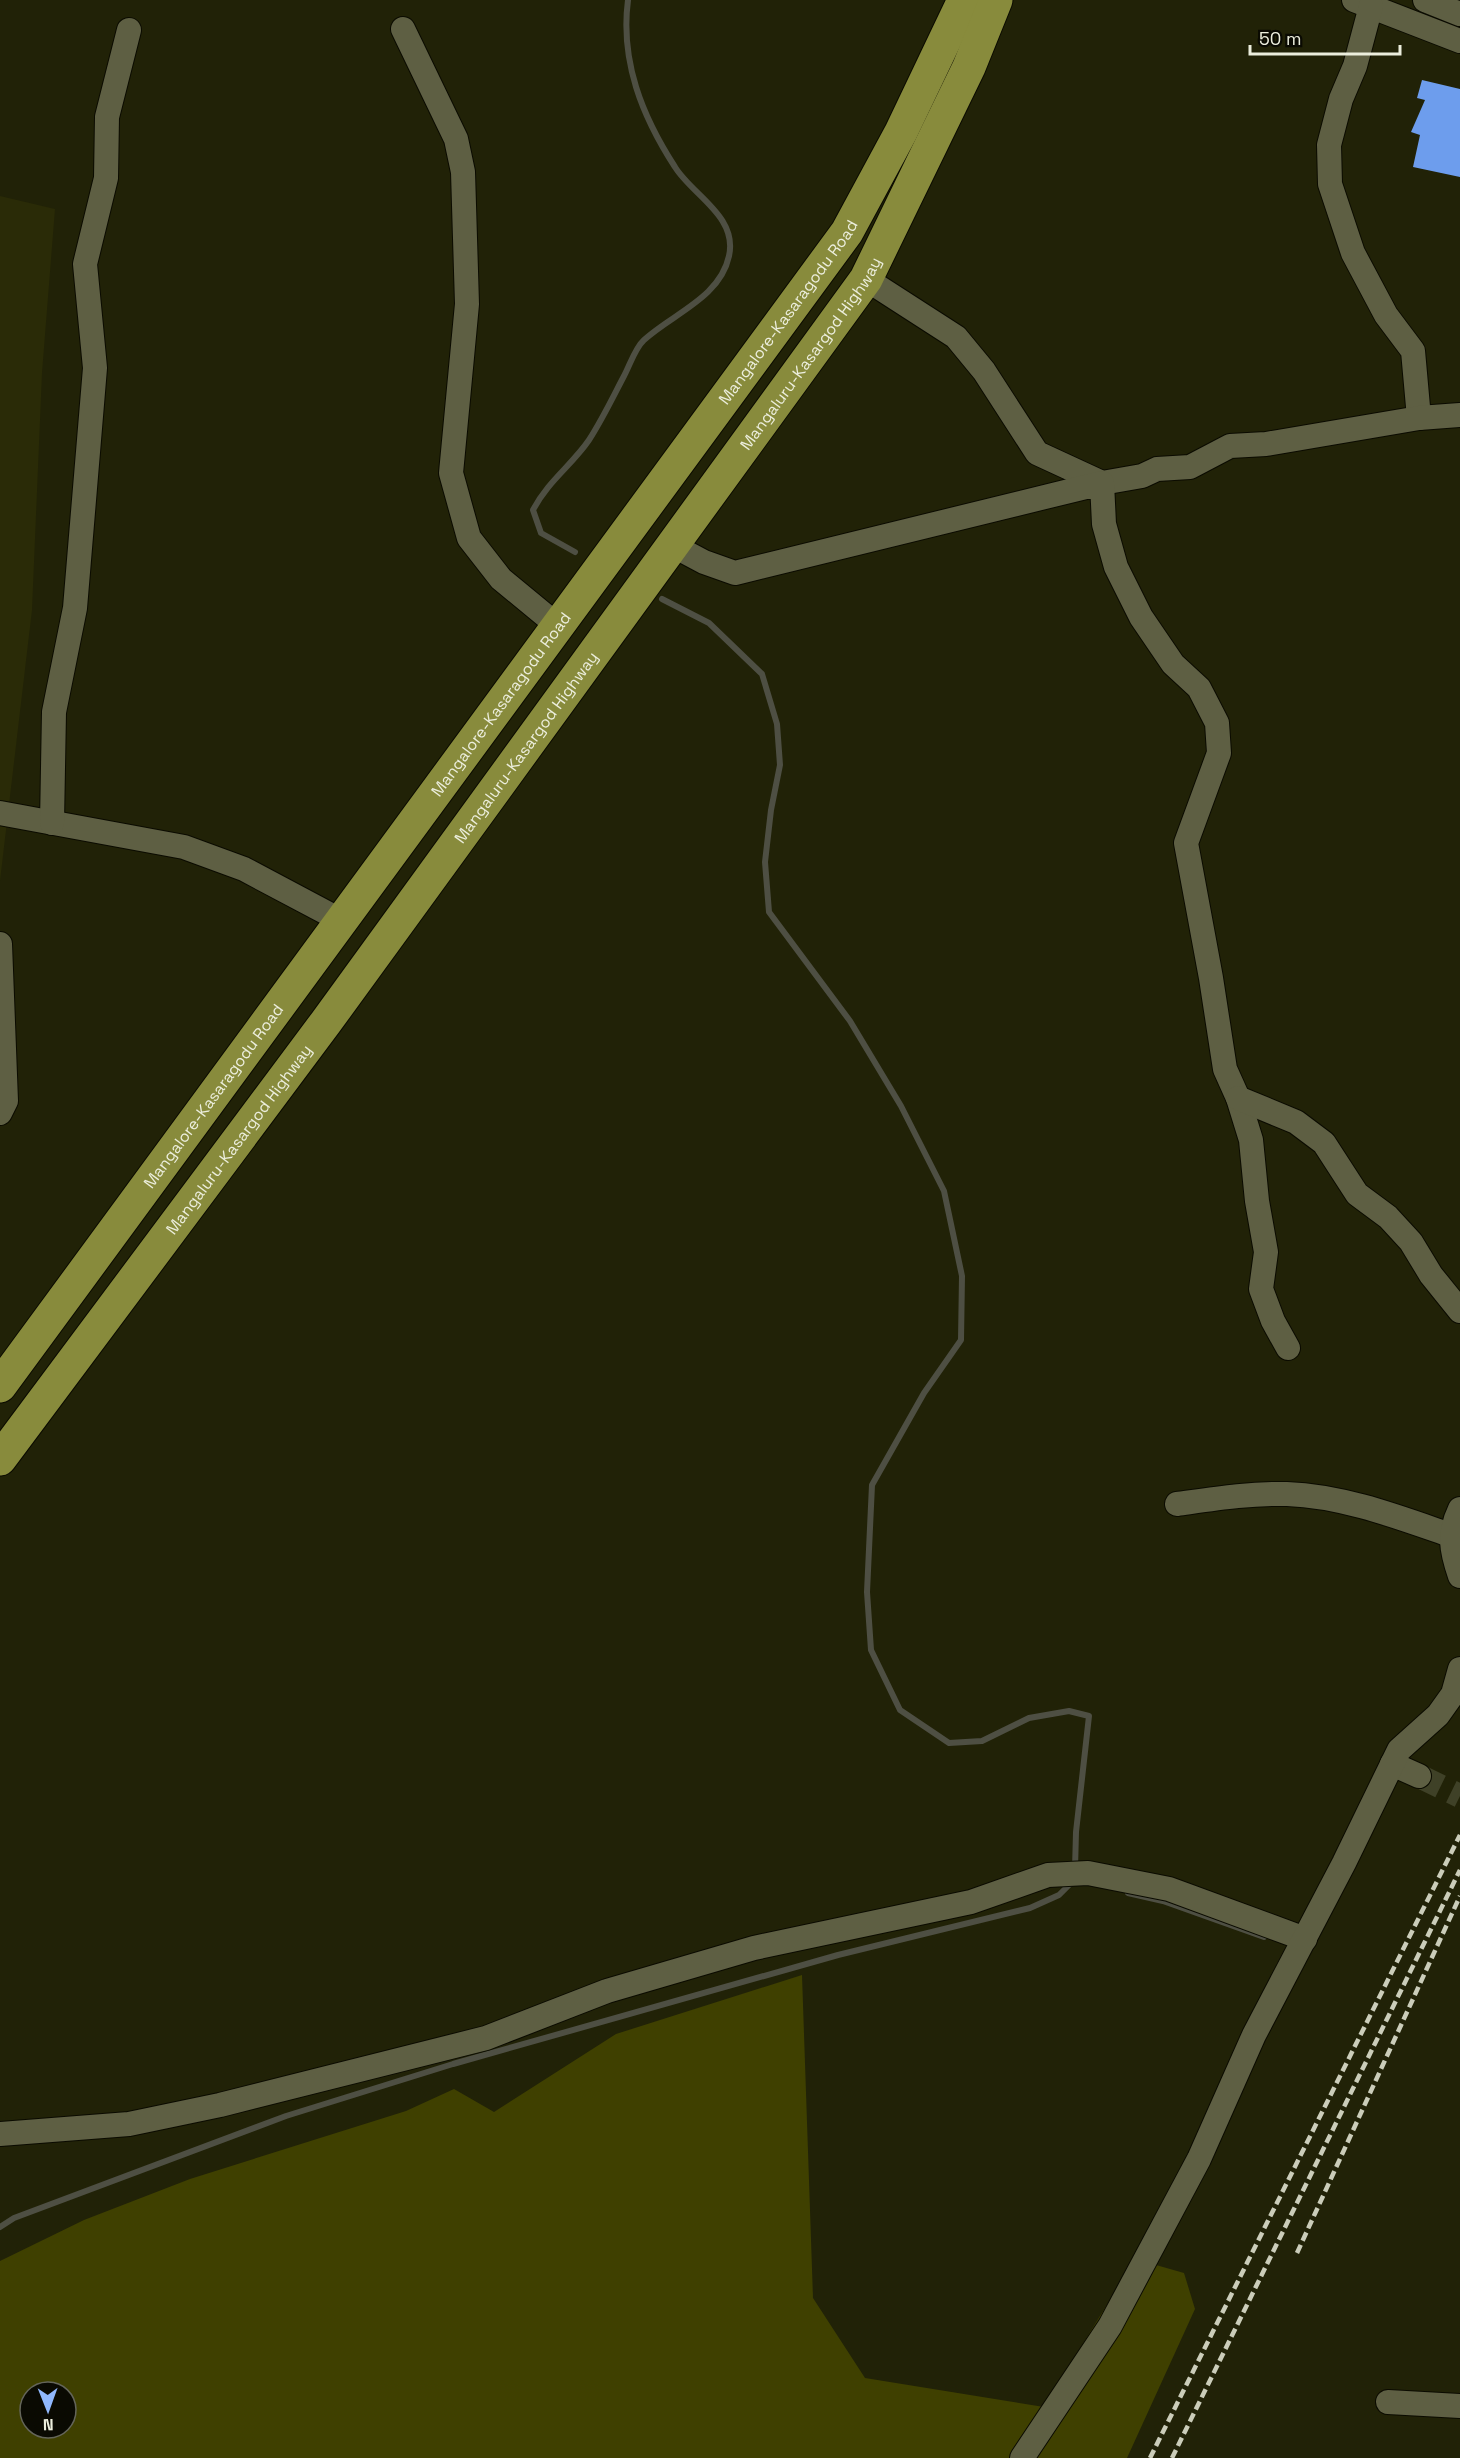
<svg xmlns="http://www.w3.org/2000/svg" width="1460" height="2458" font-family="'Space Grotesk',sans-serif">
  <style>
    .built { fill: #2a2b07 }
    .green { fill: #3f4000; fill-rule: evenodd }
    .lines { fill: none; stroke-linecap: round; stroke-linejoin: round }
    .stream { stroke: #4e4f43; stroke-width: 6 }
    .building { fill: #6d9ded }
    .minor-tunnel { stroke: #3f4127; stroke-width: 24; stroke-dasharray: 24 12; stroke-linecap: butt }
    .minor-casing { stroke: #0b0b00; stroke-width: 26 }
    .highway-casing { stroke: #0b0b00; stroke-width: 35 }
    .minor { stroke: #5e5f43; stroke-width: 24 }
    .highway { stroke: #888b3c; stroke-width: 33 }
    .rail { stroke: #cbcdba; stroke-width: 4.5; stroke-dasharray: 9 4.5; stroke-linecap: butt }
    .labels { text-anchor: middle; stroke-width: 6; stroke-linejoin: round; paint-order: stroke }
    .street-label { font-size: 16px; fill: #eceedd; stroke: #0a0a02 }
  </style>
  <rect width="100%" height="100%" fill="#212207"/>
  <path class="built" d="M0 196 55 209 42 373 32 610 0 881Z"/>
  <path class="green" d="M802 1975 813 2298 865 2378 1044 2407 1135 2259 1184 2273 1195 2309 1127 2458H0V2261L84 2220 190 2179 406 2111 454 2089 494 2112 616 2034ZM30 2392H66V2428H30Z"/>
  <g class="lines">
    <g class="stream">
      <path d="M575 552 541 533 533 510C548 481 572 465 589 440 602 420 613 397 624 376 630 365 635 348 644 340 672 314 720 298 729 256 738 216 692 195 675 167 642 116 620 61 628 0"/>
      <path d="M662 599 709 623 762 674 777 724 780 765 771 810 765 862 769 912 850 1021 901 1106 944 1191 962 1276 961 1340 924 1393 872 1485 867 1592 871 1650 900 1710 949 1743 982 1741 1029 1718 1069 1711 1089 1716 1076 1832 1075 1869"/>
      <path d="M1128 1893 1163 1901 1264 1937"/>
      <path d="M0 2227 14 2218 286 2116 453 2064 838 1955 1030 1908 1059 1895 1072 1882"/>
    </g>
  </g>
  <path class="building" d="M1422 80 1460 89V177L1413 167 1420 135 1411 132 1425 100 1417 98Z"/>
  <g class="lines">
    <path class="minor-tunnel" d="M1419 1776 1460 1796"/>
    <defs>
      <g id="minor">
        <path d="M1354 0 1460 41"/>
        <path d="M1425 0 1460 14"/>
        <path d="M1371 6 1355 66 1341 99 1329 145 1330 184 1353 253 1386 315 1413 351 1419 418"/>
        <path d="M403 29 456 139 463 172 467 304 451 473 469 538 501 579 558 626"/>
        <path d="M866 279 956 337 984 371 1037 453 1102 483 1142 476 1157 469 1190 467 1230 446 1266 444 1419 418 1460 415"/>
        <path d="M672 545 704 562 735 573 1102 483 1104 524 1116 567 1141 617 1173 664 1199 688 1217 723 1219 753 1186 843 1211 978 1225 1069 1238 1098 1251 1140 1257 1201 1266 1252 1261 1289 1273 1321 1288 1348"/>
        <path d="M0 813 184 847 244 869 342 921"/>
        <path d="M52 823 54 712 75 608 95 368 85 264 106 178 107 117 129 30"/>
        <path d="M0 944 6 1101 0 1113"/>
        <path d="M1238 1098 1296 1122 1324 1143 1357 1194 1388 1217 1411 1242 1431 1275 1460 1311"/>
        <path d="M1177 1504C1213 1499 1250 1493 1287 1494 1343 1496 1398 1517 1450 1535"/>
        <path d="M1460 1509C1448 1534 1451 1550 1460 1576"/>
        <path d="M1392 1764 1419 1776"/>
        <path d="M0 2134 129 2124 220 2105 486 2038 607 1991 754 1948 971 1902 1048 1875 1088 1873 1169 1889 1305 1939"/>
        <path d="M1388 2402 1460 2406"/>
        <path d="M1022 2458 1110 2326 1199 2159 1254 2035 1344 1863 1399 1750 1438 1715 1453 1694 1460 1669"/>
      </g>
      <g id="highway">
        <path id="s1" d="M0 1386 847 232 901 132 964 0"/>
        <path id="s2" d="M0 1459 326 1022 866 279 969 67 996 0"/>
      </g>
    </defs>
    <use href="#minor" class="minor-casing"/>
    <use href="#highway" class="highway-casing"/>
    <use href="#minor" class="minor"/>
    <use href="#highway" class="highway"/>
    <g class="rail">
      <path d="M1297 2253 1460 1896"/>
      <path d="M1150 2458 1460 1835"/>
      <path d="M1172 2458 1460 1870"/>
    </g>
  </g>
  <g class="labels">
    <g class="street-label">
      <text dy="6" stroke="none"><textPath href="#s1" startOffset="1332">Mangalore-Kasaragodu Road</textPath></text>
      <text dy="6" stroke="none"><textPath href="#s2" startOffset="1371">Mangaluru-Kasargod Highway</textPath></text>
      <text dy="6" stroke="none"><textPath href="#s1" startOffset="846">Mangalore-Kasaragodu Road</textPath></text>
      <text dy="6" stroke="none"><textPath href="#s2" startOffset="885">Mangaluru-Kasargod Highway</textPath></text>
      <text dy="6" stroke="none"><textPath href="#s1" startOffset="360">Mangalore-Kasaragodu Road</textPath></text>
      <text dy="6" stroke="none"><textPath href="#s2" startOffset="399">Mangaluru-Kasargod Highway</textPath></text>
    </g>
  </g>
  <g transform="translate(48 2410) rotate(179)"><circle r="28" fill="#0a0a02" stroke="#64655a" stroke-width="1.5"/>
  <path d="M0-4.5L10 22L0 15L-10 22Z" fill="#90b8fd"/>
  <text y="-9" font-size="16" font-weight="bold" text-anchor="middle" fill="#eceedd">N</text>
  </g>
  <path d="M1250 45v9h150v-9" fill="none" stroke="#eceedd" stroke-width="3"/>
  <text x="1259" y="45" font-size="18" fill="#eceedd" stroke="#0a0a02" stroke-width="4.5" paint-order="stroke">50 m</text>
</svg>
